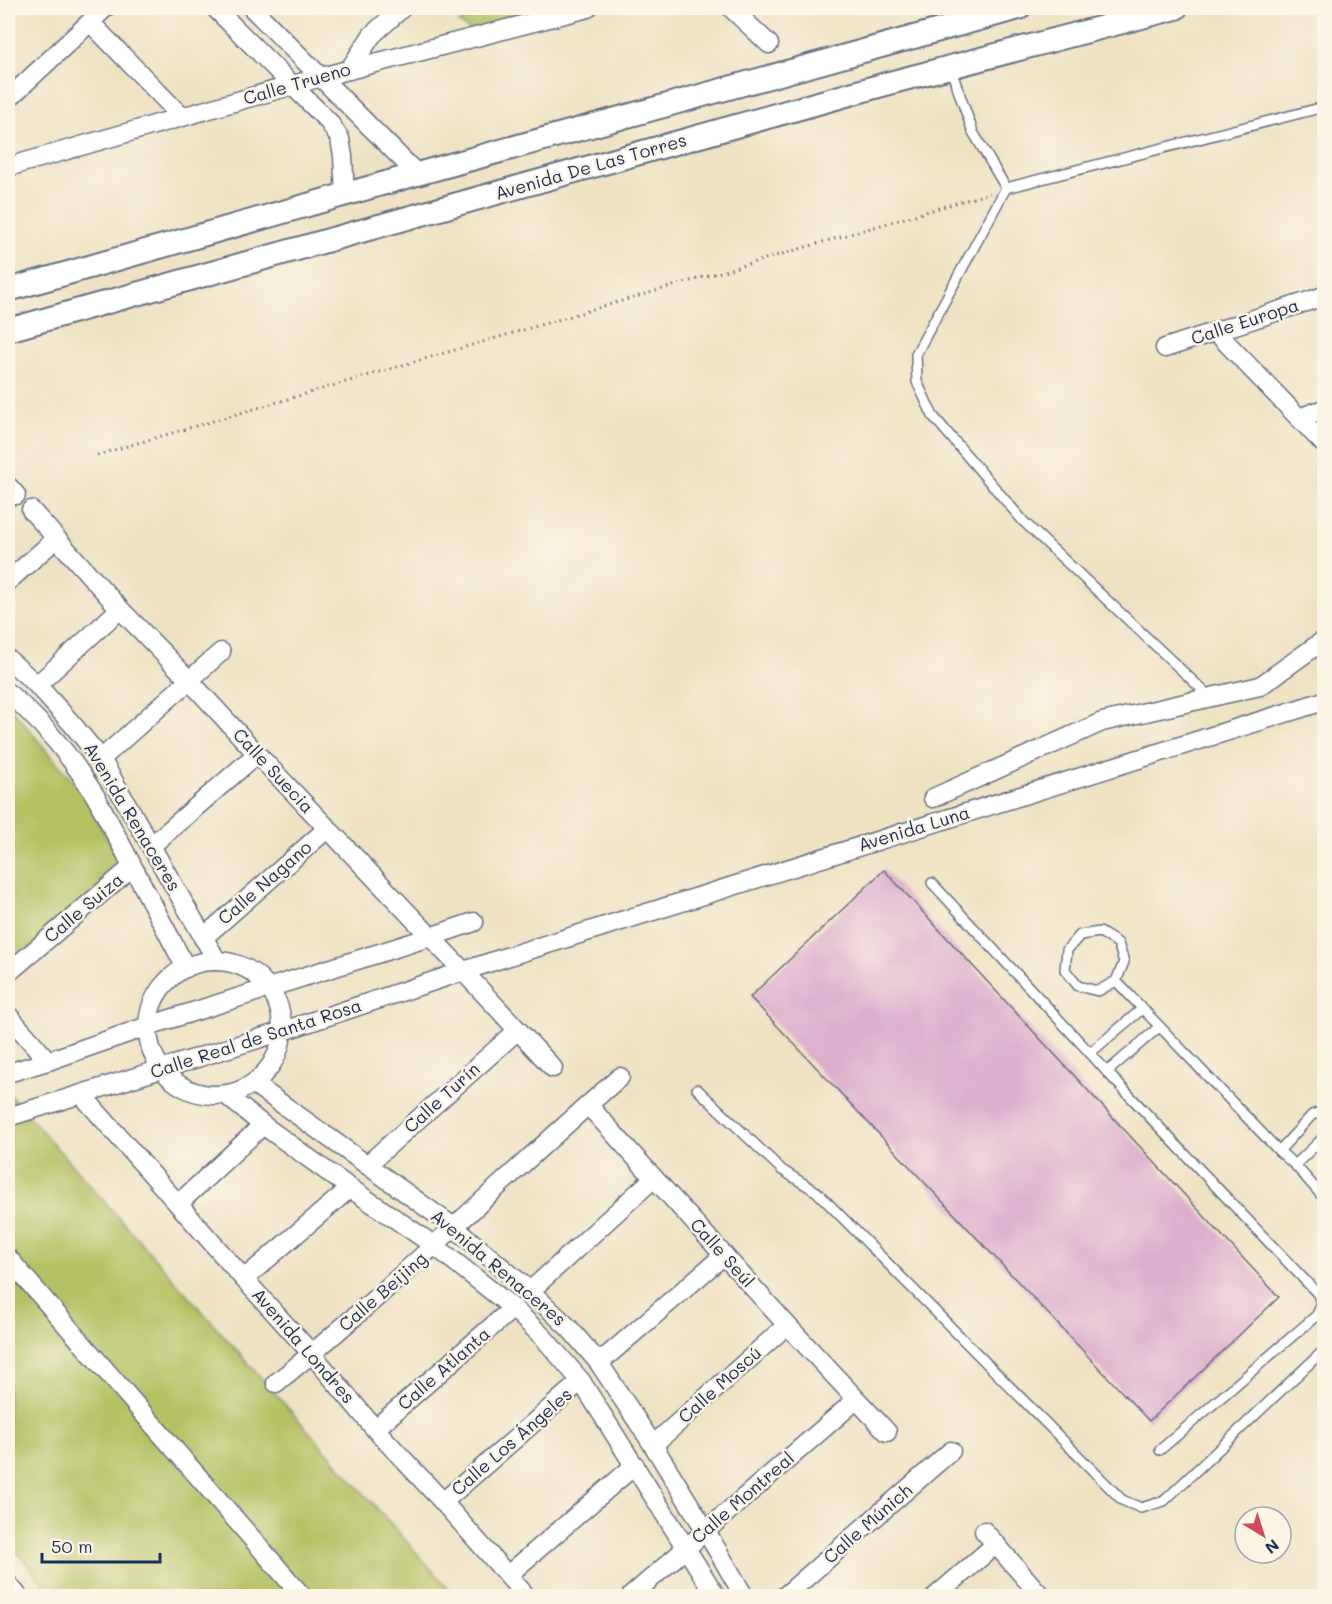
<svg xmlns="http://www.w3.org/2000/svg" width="1332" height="1604" font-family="Mali,sans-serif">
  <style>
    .green { fill: #b5c163; stroke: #687860; stroke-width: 1.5 }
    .building { fill: #dcafce }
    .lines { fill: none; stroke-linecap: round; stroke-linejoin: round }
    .service-casing { stroke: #656e81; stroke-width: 12 }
    .minor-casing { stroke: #656e81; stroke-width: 21 }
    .tertiary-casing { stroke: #656e81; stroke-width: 26 }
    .path { stroke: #656e81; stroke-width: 3; stroke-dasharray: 1.5 4.5; stroke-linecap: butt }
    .service { stroke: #fff; stroke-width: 9 }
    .minor { stroke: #fff; stroke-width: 18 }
    .tertiary { stroke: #fff; stroke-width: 22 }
    .labels { text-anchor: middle; stroke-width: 5; stroke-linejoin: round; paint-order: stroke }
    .street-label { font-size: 18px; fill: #1b2f5e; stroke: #fcf5e5 }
  </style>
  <rect width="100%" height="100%" fill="#fcf5e5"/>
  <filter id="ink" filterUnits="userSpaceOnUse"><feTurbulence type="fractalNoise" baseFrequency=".0167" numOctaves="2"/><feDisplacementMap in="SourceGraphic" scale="12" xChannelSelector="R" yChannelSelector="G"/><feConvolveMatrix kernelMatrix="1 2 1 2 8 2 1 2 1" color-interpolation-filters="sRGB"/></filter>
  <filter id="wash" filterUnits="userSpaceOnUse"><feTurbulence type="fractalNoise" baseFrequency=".008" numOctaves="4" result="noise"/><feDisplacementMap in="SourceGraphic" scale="24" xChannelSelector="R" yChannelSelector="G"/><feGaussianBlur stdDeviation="1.35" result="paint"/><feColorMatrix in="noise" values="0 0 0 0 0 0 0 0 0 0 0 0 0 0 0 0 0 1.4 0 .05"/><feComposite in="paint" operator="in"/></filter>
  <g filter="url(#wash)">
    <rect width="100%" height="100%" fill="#efe2c3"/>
    <g class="green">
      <path d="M477 8H560L470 30 459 23Z"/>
      <path d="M8 706 15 713 84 795 120 863 115 876 8 968Z"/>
      <path d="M8 1093 455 1596H53L8 1541Z"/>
    </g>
    <g id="blocks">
      <path class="building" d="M884 870 1279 1297 1149 1421 750 997Z"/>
    </g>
  </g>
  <g filter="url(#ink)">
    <use href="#blocks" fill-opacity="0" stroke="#656e81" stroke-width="1.5"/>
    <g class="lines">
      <defs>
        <g id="service">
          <path d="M950 67 973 132 1006 188 916 354 917 382 933 416 1024 522 1210 697"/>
          <path d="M1006 188 1324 107"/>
          <path d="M932 883 1090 1053"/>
          <path d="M1100 932 1118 943 1124 962 1116 981 1098 991 1078 986 1065 970 1067 950 1080 935Z"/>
          <path d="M1116 981 1279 1151 1295 1165 1324 1198"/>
          <path d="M1159 1027 1107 1072 1317 1293 1322 1303 1317 1315 1160 1450"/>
          <path d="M1107 1072 1090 1053 1142 1009"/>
          <path d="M697 1089 782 1170 817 1192 1122 1500 1141 1508 1164 1501 1324 1350"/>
          <path d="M1279 1151 1312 1115 1324 1111"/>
          <path d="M1295 1165 1324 1137"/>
        </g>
        <g id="minor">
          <path d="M215 8 329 122 340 139 343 156 345 195"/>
          <path d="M252 8 417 174"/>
          <path d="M731 8 769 44"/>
          <path d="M90 22 182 117"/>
          <path d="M349 70 372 35 402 8"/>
          <path d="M8 99 105 8"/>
          <path d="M8 167 321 77 588 8"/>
          <path d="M1216 332 1324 444"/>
          <path d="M1165 348 1324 296"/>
          <path d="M1299 418 1324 409"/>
          <path d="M8 486 16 495"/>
          <path d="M31 510 120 609 190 681 257 754 463 971 553 1068"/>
          <path d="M8 581 56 539"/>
          <path d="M8 659 37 685 73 725 101 759 217 961"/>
          <path d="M37 685 120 609"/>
          <path d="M8 693C43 722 72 758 96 797L186 968"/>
          <path d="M101 759 221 652"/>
          <path d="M933 798 1102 722 1260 686 1324 640"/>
          <path d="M151 846 257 754"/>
          <path d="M203 938 328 828"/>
          <circle cx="215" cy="1028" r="67"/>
          <path d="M8 973 132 867"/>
          <path d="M8 1015 48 1061"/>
          <path d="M8 1073 48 1061 148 1026 430 937 474 922"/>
          <path d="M254 1084 455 1228 530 1291 569 1328 599 1363 653 1445 706 1531 744 1596"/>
          <path d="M82 1095 244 1279 312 1354 375 1429 443 1502 526 1596"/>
          <path d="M226 1095 263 1125 350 1188 435 1246 513 1308 543 1337 581 1381 716 1596"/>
          <path d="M588 1105 787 1325 887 1432"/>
          <path d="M8 1117 283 1031 503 958 1324 701"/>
          <path d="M367 1165 518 1030"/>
          <path d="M178 1204 263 1125"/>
          <path d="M8 1258 302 1596"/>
          <path d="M244 1279 350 1188"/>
          <path d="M530 1291 654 1178"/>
          <path d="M599 1363 724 1255"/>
          <path d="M276 1383C396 1286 504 1177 620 1077"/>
          <path d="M375 1429 513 1308"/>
          <path d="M653 1445 787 1325"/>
          <path d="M443 1502 581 1381"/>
          <path d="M984 1531 1041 1596"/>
          <path d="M508 1575 635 1465"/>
          <path d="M8 1584 18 1596"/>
          <path d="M631 1596 856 1400"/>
          <path d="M785 1596 951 1451"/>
          <path d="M936 1596 996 1544"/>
        </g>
        <g id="tertiary">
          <path d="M8 290 417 174 1019 8"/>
          <path d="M8 330 893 82 1176 8"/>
        </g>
      </defs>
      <use href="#service" class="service-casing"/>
      <use href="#minor" class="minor-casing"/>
      <use href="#tertiary" class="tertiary-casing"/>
      <path class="path" d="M97 455 990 193"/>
      <use href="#service" class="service"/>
      <use href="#minor" class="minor"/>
      <use href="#tertiary" class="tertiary"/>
    </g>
  </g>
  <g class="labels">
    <g class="street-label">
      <text transform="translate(297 84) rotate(-16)" y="6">Calle Trueno</text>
      <text transform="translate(591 167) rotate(-16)" y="6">Avenida De Las Torres</text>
      <text transform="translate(1245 322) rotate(-18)" y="6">Calle Europa</text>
      <text transform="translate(273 771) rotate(47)" y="6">Calle Suecia</text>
      <text transform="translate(132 817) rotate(59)" y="6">Avenida Renaceres</text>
      <text transform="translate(914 829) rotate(-17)" y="6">Avenida Luna</text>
      <text transform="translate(265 883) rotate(-41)" y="6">Calle Nagano</text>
      <text transform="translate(84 908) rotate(-40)" y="6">Calle Suiza</text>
      <text transform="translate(256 1039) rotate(-18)" y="6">Calle Real de Santa Rosa</text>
      <text transform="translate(442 1098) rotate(-42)" y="6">Calle Turín</text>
      <text transform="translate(722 1253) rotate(48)" y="6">Calle Seúl</text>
      <text transform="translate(498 1268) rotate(40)" y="6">Avenida Renaceres</text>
      <text transform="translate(383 1292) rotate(-41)" y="6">Calle Beijing</text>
      <text transform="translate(303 1346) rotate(49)" y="6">Avenida Londres</text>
      <text transform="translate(444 1369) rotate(-41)" y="6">Calle Atlanta</text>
      <text transform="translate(720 1385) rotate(-42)" y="6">Calle Moscú</text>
      <text transform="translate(512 1442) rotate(-41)" y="6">Calle Los Ángeles</text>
      <text transform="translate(743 1498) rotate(-41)" y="6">Calle Montreal</text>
      <text transform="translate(868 1524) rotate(-41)" y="6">Calle Múnich</text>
    </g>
  </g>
  <rect width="1332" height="1604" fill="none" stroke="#fcf5e5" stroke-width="30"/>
  <g transform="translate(1263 1535) rotate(142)"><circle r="28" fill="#fcf5e5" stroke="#a2a6af" stroke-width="1.5"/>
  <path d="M0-4.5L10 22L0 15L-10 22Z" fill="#d1495b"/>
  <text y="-9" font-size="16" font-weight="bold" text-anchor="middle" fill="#1b2f5e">N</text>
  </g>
  <path d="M42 1553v9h118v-9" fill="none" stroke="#1b2f5e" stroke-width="3"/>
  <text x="51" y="1553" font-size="18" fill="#1b2f5e" stroke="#fcf5e5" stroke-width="4.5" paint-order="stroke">50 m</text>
</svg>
